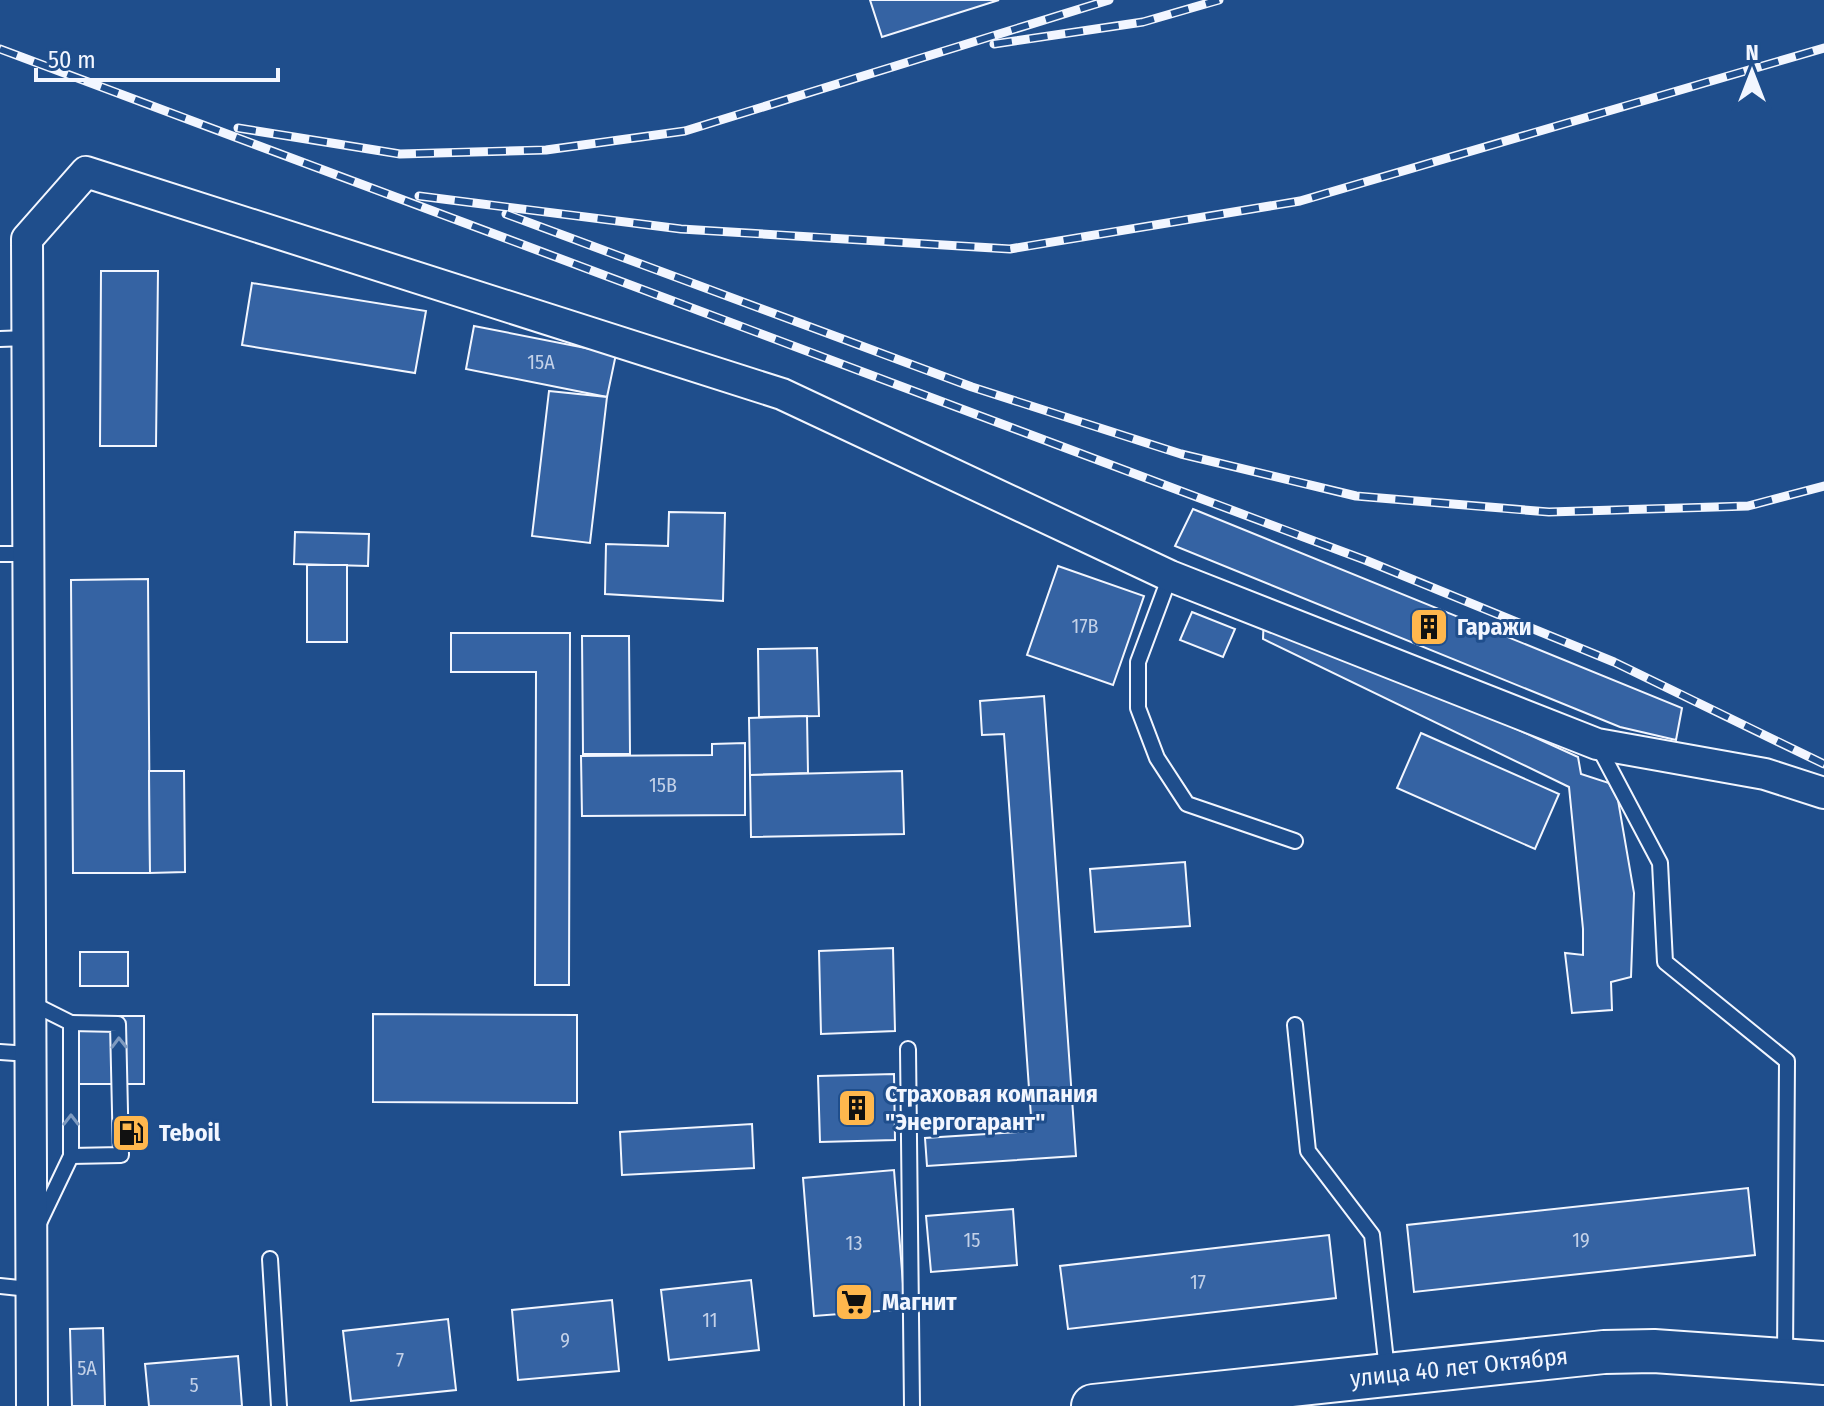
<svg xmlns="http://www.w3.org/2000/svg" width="1824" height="1406" font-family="'Fira Sans Condensed',sans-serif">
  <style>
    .building { fill: #3563a3; stroke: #f2f6ff; stroke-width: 2 }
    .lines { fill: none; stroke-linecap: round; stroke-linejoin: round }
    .lane-casing { stroke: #f2f6ff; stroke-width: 18 }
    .street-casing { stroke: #f2f6ff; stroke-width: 34 }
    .secondary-casing { stroke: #f2f6ff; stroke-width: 46 }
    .lane { stroke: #1f4e8c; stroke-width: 14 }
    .street { stroke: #1f4e8c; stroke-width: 30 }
    .secondary { stroke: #1f4e8c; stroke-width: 42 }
    .rail-casing { stroke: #f2f6ff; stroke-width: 9 }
    .rail { stroke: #1f4e8c; stroke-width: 6; stroke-dasharray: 18; stroke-linecap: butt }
    .oneway { stroke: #7e9ac0 }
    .labels { text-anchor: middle; stroke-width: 6; stroke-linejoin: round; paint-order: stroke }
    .number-label { font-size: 20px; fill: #c3d1e8 }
    .poi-label { font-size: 24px; font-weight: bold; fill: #f2f6ff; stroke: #1f4e8c; text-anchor: start }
    .street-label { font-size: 24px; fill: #f2f6ff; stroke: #1f4e8c }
  </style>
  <rect width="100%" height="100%" fill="#1f4e8c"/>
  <g class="building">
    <path d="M870 0H999L882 37Z"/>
    <path d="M101 271H158L156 446H100Z"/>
    <path d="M252 283 426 311 415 373 242 345Z"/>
    <path d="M474 326 616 354 607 397 466 369Z"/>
    <path d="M549 391 607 397 590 543 532 536Z"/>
    <path d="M1193 509 1682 708 1676 740 1620 727 1175 546Z"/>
    <path d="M669 512 725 513 723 601 605 594 606 544 668 546Z"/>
    <path d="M295 532 369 534 368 566 294 564Z"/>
    <rect x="307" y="565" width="40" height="77"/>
    <path d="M1058 566 1144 596 1113 685 1027 655Z"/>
    <path d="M148 579 150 873H73L71 580Z"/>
    <path d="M1192 612 1235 629 1223 657 1180 640Z"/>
    <path d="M1264 614 1578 757 1581 774 1609 783 1618 800 1634 893 1631 977 1611 982 1612 1010 1572 1013 1565 953 1583 955V929L1569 787 1263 639Z"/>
    <path d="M451 633H570L569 985H535L536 672H451Z"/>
    <path d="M582 636H629L630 754H583Z"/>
    <path d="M817 648 819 716 759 717 758 649Z"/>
    <path d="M1044 696 1076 1156 927 1166 925 1138 1032 1131 1004 734 982 735 980 701Z"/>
    <path d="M807 716 808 773 750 775 749 718Z"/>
    <path d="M1421 733 1559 794 1535 849 1397 788Z"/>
    <path d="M745 743V815L582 816 581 756 712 755V744Z"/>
    <path d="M149 771H184L185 872 150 873Z"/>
    <path d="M902 771 904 834 751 837 750 775Z"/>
    <path d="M1185 862 1190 926 1095 932 1090 869Z"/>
    <path d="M893 948 895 1031 821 1034 819 951Z"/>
    <rect x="80" y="952" width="48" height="34"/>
    <path d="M373 1014 577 1015V1103L373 1102Z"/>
    <rect x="78" y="1016" width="66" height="68"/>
    <path d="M894 1074 895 1140 820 1142 818 1076Z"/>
    <path d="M752 1124 754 1168 622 1175 620 1132Z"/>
    <path d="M894 1170 905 1309 814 1316 803 1178Z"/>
    <path d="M1748 1188 1755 1255 1414 1292 1407 1225Z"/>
    <path d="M1013 1209 1017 1265 931 1272 926 1216Z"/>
    <path d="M1329 1235 1336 1298 1068 1329 1060 1266Z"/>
    <path d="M751 1280 759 1350 669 1360 661 1290Z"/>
    <path d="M612 1300 619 1371 518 1380 512 1310Z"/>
    <path d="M448 1319 456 1390 351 1401 343 1331Z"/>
    <path d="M103 1328 105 1406H72L70 1329Z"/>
    <path d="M238 1356 242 1406H149L145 1364Z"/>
  </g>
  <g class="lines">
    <defs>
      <g id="lane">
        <path d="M0 339 27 338"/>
        <path d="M0 554H28"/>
        <path d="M1170 576 1138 662V708L1157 758 1187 804 1295 841"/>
        <path d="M1597 744 1660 863 1665 962 1787 1061 1785 1358"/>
        <path d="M31 1003 71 1023V1156L39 1223"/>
        <path d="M71 1023 118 1024 121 1155 71 1156"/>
        <path d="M1295 1025 1308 1151 1372 1235 1387 1370"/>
        <path d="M908 1049 912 1406"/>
        <path d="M0 1052 29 1054"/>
        <path d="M270 1259 279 1406"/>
        <path d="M0 1286 29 1289"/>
      </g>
      <path id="street" d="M32 1406 27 239 86 172 782 394 1170 576 1597 744 1765 774 1824 793"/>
      <g id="secondary">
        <path id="s1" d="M1093 1406 1604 1352 1654 1351 1824 1363"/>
      </g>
    </defs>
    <use href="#lane" class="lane-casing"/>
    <use href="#street" class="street-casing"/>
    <use href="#secondary" class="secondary-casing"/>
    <use href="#lane" class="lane"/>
    <use href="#street" class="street"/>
    <use href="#secondary" class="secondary"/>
    <defs>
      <g id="rail">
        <path d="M994 44 1143 22 1219 0"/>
        <path d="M0 49 1365 560 1614 662 1824 764"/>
        <path d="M238 128 400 154 546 150 685 131 1109 0"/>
        <path d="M419 196 681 229 1010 249 1300 201 1824 48"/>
        <path d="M506 214 972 387 1181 454 1356 496 1549 512 1748 506 1824 486"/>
      </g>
    </defs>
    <use href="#rail" class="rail-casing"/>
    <use href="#rail" class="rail"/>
  </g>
  <defs><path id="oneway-chevron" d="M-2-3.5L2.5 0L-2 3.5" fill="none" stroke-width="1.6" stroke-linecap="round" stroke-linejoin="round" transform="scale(2)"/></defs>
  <g class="oneway">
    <use href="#oneway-chevron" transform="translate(119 1043) rotate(-91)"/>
    <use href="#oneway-chevron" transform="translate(71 1120) rotate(-90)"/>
  </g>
  <defs>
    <symbol id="building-square" viewBox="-11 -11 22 22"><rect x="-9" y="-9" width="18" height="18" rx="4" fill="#ffb74d" stroke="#1f4e8c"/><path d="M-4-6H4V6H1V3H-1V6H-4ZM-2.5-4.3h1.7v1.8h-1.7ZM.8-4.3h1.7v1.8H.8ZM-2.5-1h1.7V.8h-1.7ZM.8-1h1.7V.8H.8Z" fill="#111"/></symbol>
    <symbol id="fuel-square" viewBox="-11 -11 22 22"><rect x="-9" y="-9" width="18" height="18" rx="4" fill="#ffb74d" stroke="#1f4e8c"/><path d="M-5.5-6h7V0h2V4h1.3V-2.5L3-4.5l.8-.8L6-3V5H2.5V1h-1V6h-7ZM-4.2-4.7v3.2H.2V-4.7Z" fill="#111"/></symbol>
    <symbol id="supermarket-square" viewBox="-11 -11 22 22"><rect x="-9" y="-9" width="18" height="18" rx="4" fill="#ffb74d" stroke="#1f4e8c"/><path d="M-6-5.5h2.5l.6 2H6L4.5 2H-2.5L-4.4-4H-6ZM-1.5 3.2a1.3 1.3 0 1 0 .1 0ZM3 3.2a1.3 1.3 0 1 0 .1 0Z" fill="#111"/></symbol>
  </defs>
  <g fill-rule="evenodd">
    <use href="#building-square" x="1407" y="605" width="44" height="44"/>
    <use href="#building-square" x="835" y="1086" width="44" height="44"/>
    <use href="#fuel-square" x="109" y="1111" width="44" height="44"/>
    <use href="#supermarket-square" x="832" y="1280" width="44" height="44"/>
  </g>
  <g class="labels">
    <g class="number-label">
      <text x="541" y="369">15А</text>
      <text x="1085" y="633">17В</text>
      <text x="663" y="792">15В</text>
      <text x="972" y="1247">15</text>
      <text x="1581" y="1247">19</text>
      <text x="854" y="1250">13</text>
      <text x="1198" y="1289">17</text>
      <text x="710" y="1327">11</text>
      <text x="565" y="1347">9</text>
      <text x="400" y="1367">7</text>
      <text x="87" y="1375">5А</text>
      <text x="194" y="1392">5</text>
    </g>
    <g class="poi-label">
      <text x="1457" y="635">Гаражи</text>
      <text x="885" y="1102">Страховая компания<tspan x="885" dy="28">"Энергогарант"</tspan></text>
      <text x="159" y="1141">Teboil</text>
      <text x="882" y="1310">Магнит</text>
    </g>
    <g class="street-label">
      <text dy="8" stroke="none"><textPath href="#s1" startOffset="368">улица 40 лет Октября</textPath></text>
    </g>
  </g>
  <g transform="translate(1752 72)" stroke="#1f4e8c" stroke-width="6" paint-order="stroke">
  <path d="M0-6L14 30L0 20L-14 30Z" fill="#f2f6ff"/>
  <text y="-12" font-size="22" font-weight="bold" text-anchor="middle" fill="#f2f6ff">N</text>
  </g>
  <path d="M36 68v12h242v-12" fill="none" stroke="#f2f6ff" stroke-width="4"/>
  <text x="48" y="68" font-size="24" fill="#f2f6ff" stroke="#1f4e8c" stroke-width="6" paint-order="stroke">50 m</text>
</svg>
